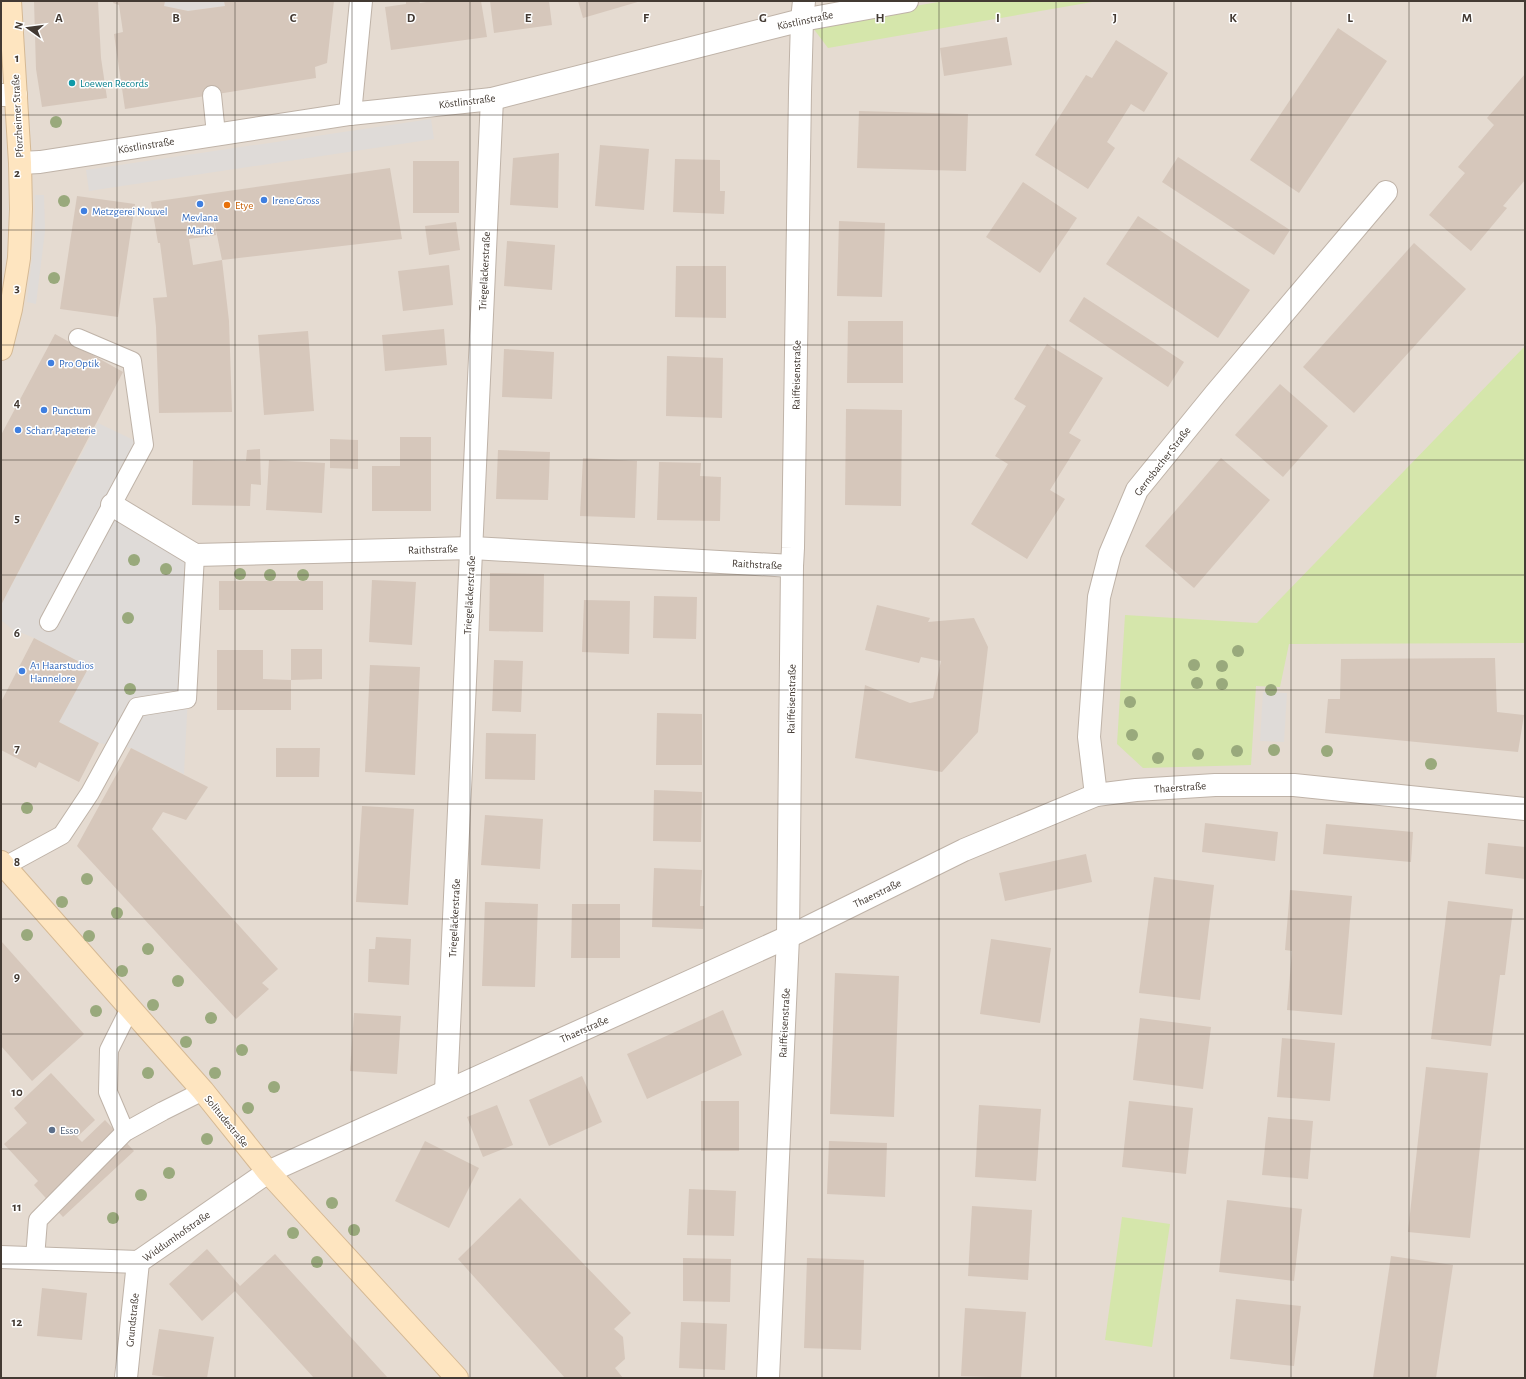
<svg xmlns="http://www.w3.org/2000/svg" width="1526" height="1379" font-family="'Alegreya Sans',sans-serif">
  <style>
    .residential { fill: #e5dbd1 }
    .green { fill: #d5e6ab }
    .parking { fill: #dfdbd8 }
    .building { fill: #d6c7bb }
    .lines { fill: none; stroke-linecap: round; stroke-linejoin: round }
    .service-casing { stroke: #bfb3a8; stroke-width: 20 }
    .pedestrian-casing { stroke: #bfb3a8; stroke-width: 24 }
    .minor-casing { stroke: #bfb3a8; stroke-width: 24 }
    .secondary-casing { stroke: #d5b994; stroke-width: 24 }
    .service { stroke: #fff; stroke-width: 18 }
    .pedestrian { stroke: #fff; stroke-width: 22 }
    .minor { stroke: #fff; stroke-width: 22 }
    .secondary { stroke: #fee5c0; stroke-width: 22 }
    .tree { fill: #99a97c }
    .grid { fill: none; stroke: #433a33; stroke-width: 1; stroke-opacity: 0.55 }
    .culture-dot { fill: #0f9aa8; stroke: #fff; stroke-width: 1.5 }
    .shop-dot { fill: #3f7fe0; stroke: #fff; stroke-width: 1.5 }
    .food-dot { fill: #e8710a; stroke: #fff; stroke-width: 1.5 }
    .service-dot { fill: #5c6f8a; stroke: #fff; stroke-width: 1.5 }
    .labels { text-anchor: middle; stroke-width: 3; stroke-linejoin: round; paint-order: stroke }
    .street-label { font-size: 11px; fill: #433a33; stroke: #fff }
    .culture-label { font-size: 11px; fill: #0d838f; stroke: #fff; text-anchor: start }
    .shop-label { font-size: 11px; fill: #366cbe; stroke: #fff; text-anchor: start }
    .food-label { font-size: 11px; fill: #c56008; stroke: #fff; text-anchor: start }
    .service-label { font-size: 11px; fill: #4e5e75; stroke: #fff; text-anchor: start }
    .grid-label { font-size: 13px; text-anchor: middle; font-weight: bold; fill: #433a33; stroke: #fff; stroke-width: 3; stroke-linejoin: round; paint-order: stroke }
  </style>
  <rect width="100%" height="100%" fill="#f1eae3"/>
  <rect class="residential" x="1" y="1" width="1524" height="1377"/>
  <g class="green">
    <path d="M944 1H1098L828 48 810 24Z"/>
    <path d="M1525 346V643L1289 644 1280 687 1256 686 1251 765 1143 768 1117 744 1125 615 1257 623Z"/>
    <path d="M1122 1217 1170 1224 1152 1347 1105 1340Z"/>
  </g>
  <g class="parking">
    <path d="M165 1H224L225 6 188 11 164 6Z"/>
    <path d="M431 119 434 139 89 191 86 170Z"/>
    <path d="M35 195H44L45 231 36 304 27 302 35 233Z"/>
    <path d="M98 423 144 445 112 505 195 555 184 774 131 748 99 743 59 722 88 667 34 638 12 629 1 620V605Z"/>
    <path d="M1263 692 1287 693 1284 742 1260 741Z"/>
  </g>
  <g class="building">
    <path d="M34 1H98L101 58 107 98 42 107 36 69Z"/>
    <path d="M114 1H165L164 6 188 11 225 6 224 1H334L327 63 315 67 316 78 125 109 114 34 123 32 119 5 113 3Z"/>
    <path d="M406 1H419L420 3 433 1H481L487 37 391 50 385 7 406 4Z"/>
    <path d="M490 1H549L552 25 494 33Z"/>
    <path d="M578 1H641L583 18Z"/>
    <path d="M1338 28 1387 61 1299 193 1250 160Z"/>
    <path d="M1007 37 1012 65 944 76 940 48Z"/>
    <path d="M1116 40 1168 73 1144 112 1131 104 1107 142 1115 148 1088 189 1035 155 1086 75 1092 78Z"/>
    <path d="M1525 74V180L1503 206 1507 208 1471 251 1429 215 1465 173 1458 167 1494 125 1487 118Z"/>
    <path d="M859 111 968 114 966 171 857 168Z"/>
    <path d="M600 145 649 149 644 210 595 206Z"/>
    <path d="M559 153 558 208 510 205 513 158Z"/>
    <path d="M1178 157 1290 230 1274 255 1162 182Z"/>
    <path d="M675 159 720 160V191H725L724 214 673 212Z"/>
    <rect x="413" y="161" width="46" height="52"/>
    <path d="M390 168 402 239 222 260 212 210 216 235 189 239 193 265 222 260 229 321 232 412 159 413 156 327 153 298 167 297 160 243H158L151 202Z"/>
    <path d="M1023 182 1077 218 1040 273 986 237Z"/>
    <path d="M77 196 135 204 118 317 60 309Z"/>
    <path d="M1138 216 1250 290 1218 338 1106 264Z"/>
    <path d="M839 221 885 223 882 297 837 296Z"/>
    <path d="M456 222 460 250 429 255 425 226Z"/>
    <path d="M507 241 555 245 552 290 504 286Z"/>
    <path d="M1414 243 1466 289 1354 413 1303 367Z"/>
    <path d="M449 265 453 305 403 311 398 271Z"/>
    <path d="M676 266H726V318L675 317Z"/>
    <path d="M1084 297 1184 362 1168 387 1069 321Z"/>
    <path d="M848 321H903V383H847Z"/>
    <path d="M444 329 447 365 385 371 382 335Z"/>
    <path d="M308 331 314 411 264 415 258 335Z"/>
    <path d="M55 334 123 372 1 605V435Z"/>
    <path d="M1047 344 1103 378 1069 433 1081 440 1050 490 1065 499 1027 559 971 524 1008 464 995 456 1026 406 1014 399Z"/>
    <path d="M504 349 554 352 552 399 502 397Z"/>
    <path d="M667 356 723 358 722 418 666 416Z"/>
    <path d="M1280 384 1328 426 1283 477 1235 435Z"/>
    <path d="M846 409 902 410 901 506 845 505Z"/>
    <path d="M400 437H431V511H372V466H400Z"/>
    <path d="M330 439 358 440V469L330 468Z"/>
    <path d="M260 449 261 485 251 484 250 506 192 505 193 460 246 461 247 450Z"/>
    <path d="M498 450 550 452 548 500 496 499Z"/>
    <path d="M583 458 637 461 635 518 580 516Z"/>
    <path d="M1221 458 1270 500 1194 588 1145 546Z"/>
    <path d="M269 460 325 463 322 513 266 510Z"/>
    <path d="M659 462 701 463 700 476 721 477 720 521 657 520Z"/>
    <path d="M490 573 544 574 543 632 489 631Z"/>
    <path d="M372 580 416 582 412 645 369 642Z"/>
    <rect x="219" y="581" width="104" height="29"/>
    <path d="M654 596 697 597 696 639 653 638Z"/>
    <path d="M584 600 630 601 629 654 582 652Z"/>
    <path d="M877 605 930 618 928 622 974 618 988 647 978 732 942 772 855 758 865 685 910 703 933 698 941 661 921 657 919 663 865 650Z"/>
    <path d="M34 638 89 667 59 722 99 743 79 782 39 762 36 768 1 750V702Z"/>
    <path d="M291 649H322V679L291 680Z"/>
    <path d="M217 650H263V679L291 680V710H217Z"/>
    <path d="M1495 658 1497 712 1524 715 1518 752 1325 733 1328 699H1340L1341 659Z"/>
    <path d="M494 660 523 661 521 712 492 711Z"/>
    <path d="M370 665 420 667 415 775 365 772Z"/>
    <path d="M657 713 702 714V765H656Z"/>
    <path d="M486 733 536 734 535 780 485 779Z"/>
    <path d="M131 748 208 787 186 820 163 812 152 829 278 969 262 983 269 989 236 1019 77 846Z"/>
    <path d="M276 748H320L319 777H276Z"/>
    <path d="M654 790 702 792 701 842 653 841Z"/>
    <path d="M362 806 414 809 408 905 356 902Z"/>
    <path d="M485 815 543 819 540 869 481 865Z"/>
    <path d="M1205 823 1278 832 1275 861 1202 852Z"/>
    <path d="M1326 824 1413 832 1411 862 1323 854Z"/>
    <path d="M1488 843 1525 847V879L1485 874Z"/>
    <path d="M1086 854 1092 882 1005 901 999 873Z"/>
    <path d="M654 868 702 870 700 906H704L703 929 652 927Z"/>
    <path d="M1154 877 1214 885 1200 1000 1139 993Z"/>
    <path d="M1290 890 1352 896 1342 1015 1287 1010 1292 951 1285 950Z"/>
    <path d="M1448 901 1513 909 1505 975H1500L1491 1046 1431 1039Z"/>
    <path d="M485 902 538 904 535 987 482 986Z"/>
    <path d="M572 904H620V958H571Z"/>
    <path d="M376 937 411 939 409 985 368 982 369 949H375Z"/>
    <path d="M991 939 1051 948 1040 1023 980 1014Z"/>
    <path d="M1 941 84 1034 32 1081 1 1046Z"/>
    <path d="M835 973 899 976 894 1117 830 1114Z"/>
    <path d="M723 1010 742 1055 647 1099 627 1054Z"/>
    <path d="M354 1013 401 1016 397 1074 350 1071Z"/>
    <path d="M1140 1018 1211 1027 1203 1089 1133 1080Z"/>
    <path d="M1282 1038 1335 1043 1330 1101 1277 1097Z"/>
    <path d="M1426 1067 1488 1073 1470 1238 1408 1232Z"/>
    <path d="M51 1073 95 1120 77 1137 82 1142 105 1120 134 1151 63 1217 34 1185 38 1181 4 1144 27 1123 14 1108Z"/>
    <path d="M582 1076 602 1122 549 1146 529 1100Z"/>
    <rect x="701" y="1101" width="38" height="50"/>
    <path d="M1129 1101 1193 1108 1186 1174 1122 1167Z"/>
    <path d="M497 1105 513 1145 483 1157 467 1117Z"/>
    <path d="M979 1105 1041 1109 1036 1181 975 1177Z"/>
    <path d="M1268 1117 1313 1121 1308 1179 1262 1175Z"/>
    <path d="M425 1141 479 1168 449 1228 395 1201Z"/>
    <path d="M829 1141 887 1143 885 1197 827 1194Z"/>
    <path d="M689 1189 736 1191 734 1236 687 1235Z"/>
    <path d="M520 1198 631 1313 614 1329 623 1337 625 1359 615 1368 623 1378H565L458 1259Z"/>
    <path d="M1227 1200 1302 1209 1294 1281 1219 1272Z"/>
    <path d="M972 1206 1032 1210 1028 1280 968 1276Z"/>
    <path d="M207 1249 240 1286 275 1254 388 1378H314L235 1291 202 1321 169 1284Z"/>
    <path d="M1391 1256 1453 1265 1436 1378H1373Z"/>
    <path d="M683 1258 731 1259 730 1302 683 1301Z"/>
    <path d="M807 1258 864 1260 861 1350 804 1348Z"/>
    <path d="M42 1288 87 1293 82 1340 37 1336Z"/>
    <path d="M1236 1299 1301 1306 1294 1366 1230 1359Z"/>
    <path d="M965 1308 1026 1312 1021 1378 961 1376Z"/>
    <path d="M681 1322 727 1324 725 1370 679 1368Z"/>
    <path d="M159 1329 214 1337 207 1378H174L152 1375Z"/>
  </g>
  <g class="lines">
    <defs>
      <g id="service">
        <path d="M212 95 216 134"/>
        <path d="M49 622 144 445 132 361 78 338"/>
        <path d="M5 866 62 835 90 793 137 707 187 699 195 555"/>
        <path d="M125 1132 108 1092 109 1050 130 1008"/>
        <path d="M35 1258 38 1220 125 1132 163 1111 203 1091"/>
      </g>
      <path id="pedestrian" d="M1 95H16"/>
      <g id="minor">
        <path d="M350 114 361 1"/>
        <path d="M20 163 40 162 350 114 492 99 802 20 907 1"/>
        <path d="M112 505 195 555 472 548 792 566"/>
        <path d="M1096 795 1089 737 1099 597 1110 554 1137 490 1216 393 1386 192"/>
        <path d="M446 1091 492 99"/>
        <path d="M1 1257 138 1262 268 1172 788 937 964 850 1096 795 1136 790 1215 785H1294L1525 809"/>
        <path d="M126 1378 138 1262"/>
        <path d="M768 1378 788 937 792 566 793 548 800 92 802 20 804 1"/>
      </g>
      <g id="secondary">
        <path d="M1 349 11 309 19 258 21 209 20 163 10 1"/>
        <path d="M1 862 203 1091 268 1172 457 1378"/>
      </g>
    </defs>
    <use href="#service" class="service-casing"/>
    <use href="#pedestrian" class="pedestrian-casing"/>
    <use href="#minor" class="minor-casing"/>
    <use href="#secondary" class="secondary-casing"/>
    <use href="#service" class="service"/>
    <use href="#pedestrian" class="pedestrian"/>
    <use href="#minor" class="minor"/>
    <use href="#secondary" class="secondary"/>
  </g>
  <g class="tree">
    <circle cx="56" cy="122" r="6"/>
    <circle cx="64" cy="201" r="6"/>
    <circle cx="54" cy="278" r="6"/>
    <circle cx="134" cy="560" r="6"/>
    <circle cx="166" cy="569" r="6"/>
    <circle cx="240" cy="574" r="6"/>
    <circle cx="270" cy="575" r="6"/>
    <circle cx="303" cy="575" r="6"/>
    <circle cx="128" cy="618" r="6"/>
    <circle cx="1238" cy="651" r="6"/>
    <circle cx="1194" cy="665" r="6"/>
    <circle cx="1222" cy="666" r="6"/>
    <circle cx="1197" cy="683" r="6"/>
    <circle cx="1222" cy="684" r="6"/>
    <circle cx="130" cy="689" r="6"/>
    <circle cx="1271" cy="690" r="6"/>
    <circle cx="1130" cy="702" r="6"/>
    <circle cx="1132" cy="735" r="6"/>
    <circle cx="1274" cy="750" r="6"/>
    <circle cx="1237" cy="751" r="6"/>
    <circle cx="1327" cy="751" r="6"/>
    <circle cx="1198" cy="754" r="6"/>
    <circle cx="1158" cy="758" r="6"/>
    <circle cx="1431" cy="764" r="6"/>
    <circle cx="27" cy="808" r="6"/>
    <circle cx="87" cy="879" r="6"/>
    <circle cx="62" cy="902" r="6"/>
    <circle cx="117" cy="913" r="6"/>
    <circle cx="27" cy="935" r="6"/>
    <circle cx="89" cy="936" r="6"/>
    <circle cx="148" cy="949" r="6"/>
    <circle cx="122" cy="971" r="6"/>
    <circle cx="178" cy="981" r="6"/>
    <circle cx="153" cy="1005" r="6"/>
    <circle cx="96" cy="1011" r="6"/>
    <circle cx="211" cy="1018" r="6"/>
    <circle cx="186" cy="1042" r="6"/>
    <circle cx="242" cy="1050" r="6"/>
    <circle cx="148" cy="1073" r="6"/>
    <circle cx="215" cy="1073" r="6"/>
    <circle cx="274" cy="1087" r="6"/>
    <circle cx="248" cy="1108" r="6"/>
    <circle cx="207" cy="1139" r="6"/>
    <circle cx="169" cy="1173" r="6"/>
    <circle cx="141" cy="1195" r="6"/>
    <circle cx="332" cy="1203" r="6"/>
    <circle cx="113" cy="1218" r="6"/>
    <circle cx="354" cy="1230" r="6"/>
    <circle cx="293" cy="1233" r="6"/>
    <circle cx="317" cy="1262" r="6"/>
  </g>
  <path class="grid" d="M117 1V1378M235 1V1378M352 1V1378M470 1V1378M587 1V1378M704 1V1378M822 1V1378M939 1V1378M1056 1V1378M1174 1V1378M1291 1V1378M1409 1V1378M1 115H1525M1 230H1525M1 345H1525M1 460H1525M1 575H1525M1 690H1525M1 804H1525M1 919H1525M1 1034H1525M1 1149H1525M1 1264H1525"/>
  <circle class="culture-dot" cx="72" cy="83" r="4"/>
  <g class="shop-dot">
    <circle cx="264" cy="200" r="4"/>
    <circle cx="200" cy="204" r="4"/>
    <circle cx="84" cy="211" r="4"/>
    <circle cx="51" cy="363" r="4"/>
    <circle cx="44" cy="410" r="4"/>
    <circle cx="18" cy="430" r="4"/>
    <circle cx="22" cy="671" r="4"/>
  </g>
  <circle class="food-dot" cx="227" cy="205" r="4"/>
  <circle class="service-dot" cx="52" cy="1130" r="4"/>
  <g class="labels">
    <g class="street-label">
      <text transform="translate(805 20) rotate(-12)" y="4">Köstlinstraße</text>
      <text transform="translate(467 101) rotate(-7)" y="4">Köstlinstraße</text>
      <text transform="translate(17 116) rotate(-93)" y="4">Pforzheimer Straße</text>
      <text transform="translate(146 145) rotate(-9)" y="4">Köstlinstraße</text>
      <text transform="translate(484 271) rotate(-87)" y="4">Triegeläckerstraße</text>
      <text transform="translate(796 375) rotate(-89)" y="4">Raiffeisenstraße</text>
      <text transform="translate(1162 461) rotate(-52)" y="4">Gernsbacher Straße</text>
      <text transform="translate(433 549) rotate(-2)" y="4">Raithstraße</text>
      <text transform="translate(757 564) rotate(3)" y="4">Raithstraße</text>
      <text transform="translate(469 595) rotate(-87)" y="4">Triegeläckerstraße</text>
      <text transform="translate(791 699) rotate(-89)" y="4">Raiffeisenstraße</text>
      <text transform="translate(1180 787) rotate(-4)" y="4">Thaerstraße</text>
      <text transform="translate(877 893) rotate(-26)" y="4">Thaerstraße</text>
      <text transform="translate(454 918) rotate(-87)" y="4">Triegeläckerstraße</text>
      <text transform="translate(784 1023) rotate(-87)" y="4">Raiffeisenstraße</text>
      <text transform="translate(584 1029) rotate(-24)" y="4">Thaerstraße</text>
      <text transform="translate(227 1121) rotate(51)" y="4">Solitudestraße</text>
      <text transform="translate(176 1236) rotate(-35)" y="4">Widdumhofstraße</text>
      <text transform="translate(132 1320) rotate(-84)" y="4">Grundstraße</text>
    </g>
    <g class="culture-label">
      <text x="80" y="87">Loewen Records</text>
    </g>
    <g class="shop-label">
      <text x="272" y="204">Irene Gross</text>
      <text x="92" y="215">Metzgerei Nouvel</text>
      <text x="200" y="221" text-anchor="middle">Mevlana<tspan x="200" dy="13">Markt</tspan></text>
      <text x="59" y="367">Pro Optik</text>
      <text x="52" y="414">Punctum</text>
      <text x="26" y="434">Scharr Papeterie</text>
      <text x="30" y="669">A1 Haarstudios<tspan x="30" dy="13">Hannelore</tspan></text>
    </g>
    <g class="food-label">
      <text x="235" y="209">Etye</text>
    </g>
    <g class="service-label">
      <text x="60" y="1134">Esso</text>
    </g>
  </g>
  <g class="grid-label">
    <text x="59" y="22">A</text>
    <text x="176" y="22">B</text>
    <text x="293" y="22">C</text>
    <text x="411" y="22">D</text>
    <text x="528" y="22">E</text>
    <text x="646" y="22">F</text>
    <text x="763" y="22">G</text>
    <text x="880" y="22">H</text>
    <text x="998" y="22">I</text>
    <text x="1115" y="22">J</text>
    <text x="1233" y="22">K</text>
    <text x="1350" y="22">L</text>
    <text x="1467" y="22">M</text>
    <text x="17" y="62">1</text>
    <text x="17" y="177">2</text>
    <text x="17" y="292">3</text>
    <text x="17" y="407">4</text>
    <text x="17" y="522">5</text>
    <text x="17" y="637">6</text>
    <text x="17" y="752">7</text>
    <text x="17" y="866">8</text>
    <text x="17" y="981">9</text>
    <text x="17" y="1096">10</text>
    <text x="17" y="1211">11</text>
    <text x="17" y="1326">12</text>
  </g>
  <rect width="1526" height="1379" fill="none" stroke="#433a33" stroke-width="4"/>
  <g transform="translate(28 28) rotate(284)" stroke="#ffffff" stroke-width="3" paint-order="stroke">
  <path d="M0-3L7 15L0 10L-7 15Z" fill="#433a33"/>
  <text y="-6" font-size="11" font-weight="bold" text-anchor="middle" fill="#433a33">N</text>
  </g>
</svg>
